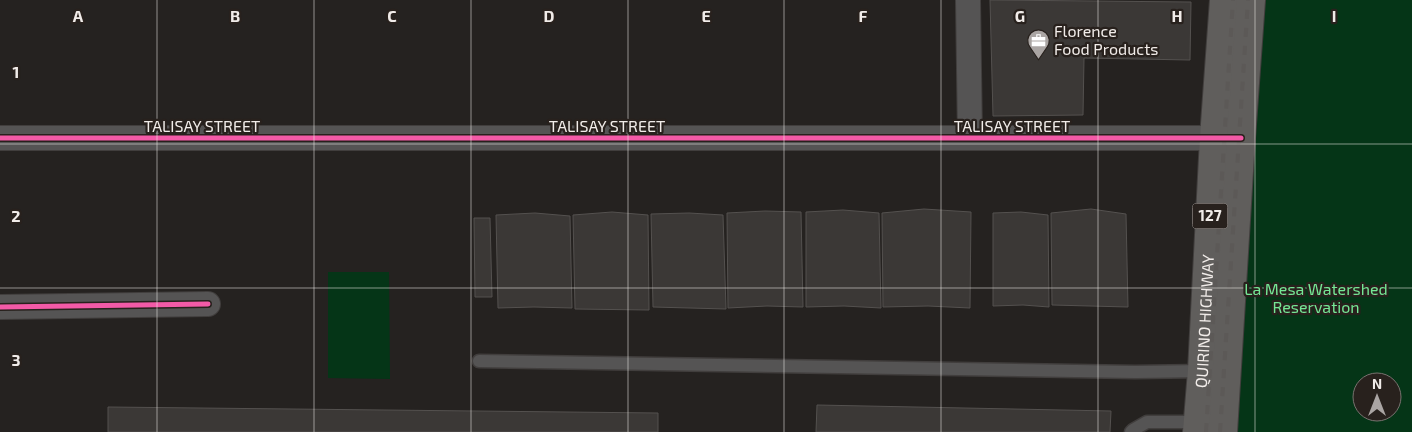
<svg xmlns="http://www.w3.org/2000/svg" width="1412" height="432" font-family="'Exo 2',sans-serif">
  <style>
    .green { fill: #053517; fill-rule: evenodd }
    .building { fill: #3b3836; stroke: #54514f }
    .lines { fill: none; stroke-linecap: round; stroke-linejoin: round }
    .service-casing { stroke: #413e3d; stroke-width: 15 }
    .minor-casing { stroke: #413e3d; stroke-width: 26 }
    .primary-casing { stroke: #413e3d; stroke-width: 30 }
    .service { stroke: #555454; stroke-width: 12 }
    .minor { stroke: #555454; stroke-width: 24 }
    .primary { stroke: #605e5c; stroke-width: 28 }
    .rail { stroke: #5c5957; stroke-width: 4; stroke-dasharray: 9 9; stroke-linecap: butt }
    .cycleway-casing { stroke: #28211d; stroke-width: 8 }
    .cycleway { stroke: #f35aa7; stroke-width: 5 }
    .grid { fill: none; stroke: #f1ece9; stroke-width: 1; stroke-opacity: 0.55 }
    .labels { text-anchor: middle; stroke-width: 4.5; stroke-linejoin: round; paint-order: stroke }
    .shield { fill: #28211d; stroke: #b5afac; stroke-width: 1 }
    .shield-label { font-size: 15px; font-weight: bold; fill: #f1ece9 }
    .poi-label { font-size: 16px; fill: #f1ece9; stroke: #28211d; text-anchor: start }
    .street-label { font-size: 16px; fill: #f1ece9; stroke: #28211d }
    .park-label { font-size: 16px; fill: #75e795; stroke: #28211d }
    .grid-label { font-size: 16px; text-anchor: middle; font-weight: bold; fill: #f1ece9; stroke: #28211d; stroke-width: 4.5; stroke-linejoin: round; paint-order: stroke }
  </style>
  <rect width="100%" height="100%" fill="#252220"/>
  <g class="green">
    <path d="M1239 0H1412V432H1212ZM1362 382H1392V412H1362Z"/>
    <path d="M328 272H389L390 379 328 378Z"/>
  </g>
  <g class="building">
    <path d="M990 0 1191 2 1190 60 1084 58 1083 115 993 116Z"/>
    <path d="M924 209 971 212 970 308 928 306 883 307 882 213Z"/>
    <path d="M1091 209 1126 214 1128 307 1052 305 1051 213Z"/>
    <path d="M843 210 879 213 881 308 844 306 806 307V212Z"/>
    <path d="M765 211 801 212 803 307 767 306 728 308 727 213Z"/>
    <path d="M612 212 648 215 649 310 575 309 573 215Z"/>
    <path d="M1021 212 1048 215 1049 307 1023 305 993 306V213Z"/>
    <path d="M535 213 570 216 572 308 534 307 498 308 496 215Z"/>
    <path d="M689 213 723 215 726 309 653 307 651 214Z"/>
    <path d="M474 218H490L492 297H475Z"/>
    <path d="M817 405 1111 411 1110 432H816Z"/>
    <path d="M108 407 658 413V432H108Z"/>
  </g>
  <g class="lines">
    <defs>
      <g id="service">
        <path d="M479 361 1135 372 1204 371"/>
        <path d="M1131 432 1133 430 1147 422H1201"/>
      </g>
      <g id="minor">
        <path d="M968 0 970 138"/>
        <path d="M0 138H1233"/>
        <path d="M0 307 208 304"/>
      </g>
      <g id="primary">
        <path id="s1" d="M1197 432 1202 371 1214 138 1224 0"/>
        <path d="M1223 432 1241 138 1251 0"/>
      </g>
    </defs>
    <use href="#service" class="service-casing"/>
    <use href="#minor" class="minor-casing"/>
    <use href="#primary" class="primary-casing"/>
    <use href="#service" class="service"/>
    <use href="#minor" class="minor"/>
    <use href="#primary" class="primary"/>
    <g class="rail">
      <path d="M1206 432 1233 0"/>
      <path d="M1220 432 1248 0"/>
    </g>
    <defs>
      <g id="cycleway">
        <path d="M0 138H1241"/>
        <path d="M0 307 208 304"/>
      </g>
    </defs>
    <use href="#cycleway" class="cycleway-casing"/>
    <use href="#cycleway" class="cycleway"/>
  </g>
  <path class="grid" d="M157 0V432M314 0V432M471 0V432M628 0V432M784 0V432M941 0V432M1098 0V432M1255 0V432M0 144H1412M0 288H1412"/>
  <defs>
    <symbol id="office-pin" viewBox="-11 -11 22 30"><path d="M0 17L-7.5 6A9.5 9.5 0 1 1 7.5 6Z" fill="#aaa5a3" stroke="#28211d"/><path d="M-6-3h4V-5.5h4V-3h4V5H-6ZM-1-4.5V-3h2v-1.5ZM-6 0V1H6V0Z" fill="#fff"/></symbol>
  </defs>
  <g fill-rule="evenodd">
    <use href="#office-pin" x="1026" y="28" width="25" height="34"/>
  </g>
  <g class="labels">
    <rect class="shield" x="1192.5" y="203.5" width="35" height="25" rx="4"/>
    <g class="shield-label">
      <text x="1210" y="221">127</text>
    </g>
    <g class="poi-label">
      <text x="1054" y="37">Florence<tspan x="1054" dy="18">Food Products</tspan></text>
    </g>
    <g class="street-label">
      <text x="202" y="132">TALISAY STREET</text>
      <text x="607" y="132">TALISAY STREET</text>
      <text x="1012" y="132">TALISAY STREET</text>
      <text dy="6" stroke="none"><textPath href="#s1" startOffset="111">QUIRINO HIGHWAY</textPath></text>
    </g>
    <g class="park-label">
      <text x="1316" y="295">La Mesa Watershed<tspan x="1316" dy="18">Reservation</tspan></text>
    </g>
  </g>
  <g class="grid-label">
    <text x="78" y="22">A</text>
    <text x="235" y="22">B</text>
    <text x="392" y="22">C</text>
    <text x="549" y="22">D</text>
    <text x="706" y="22">E</text>
    <text x="863" y="22">F</text>
    <text x="1020" y="22">G</text>
    <text x="1177" y="22">H</text>
    <text x="1334" y="22">I</text>
    <text x="16" y="78">1</text>
    <text x="16" y="222">2</text>
    <text x="16" y="366">3</text>
  </g>
  <g transform="translate(1377 397)"><circle r="24" fill="#28211d" stroke="#78726f"/>
  <path d="M0-4L9 19L0 12L-9 19Z" fill="#aaa5a3"/>
  <text y="-8" font-size="14" font-weight="bold" text-anchor="middle" fill="#f1ece9">N</text>
  </g>
</svg>
